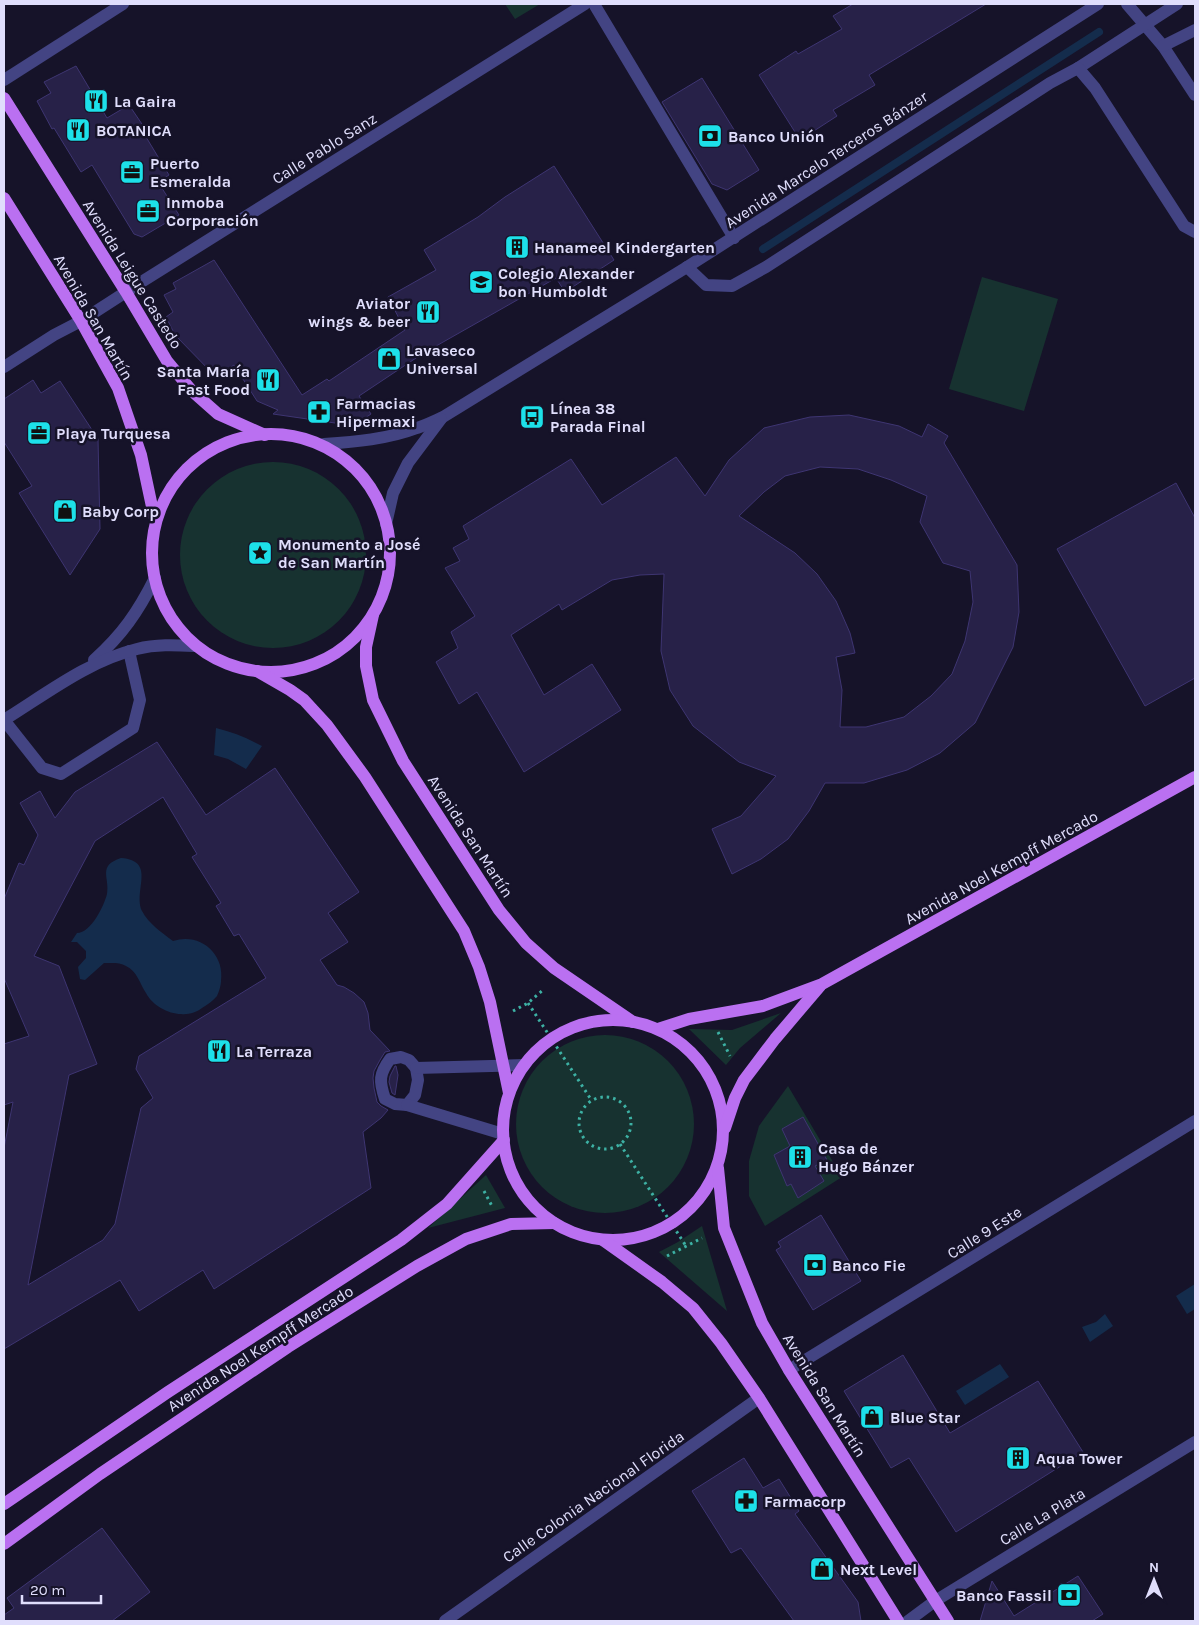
<svg xmlns="http://www.w3.org/2000/svg" width="1199" height="1625" font-family="Karla,sans-serif">
  <style>
    .green { fill: #173230 }
    .water { fill: #142c4c }
    .lines { fill: none; stroke-linecap: round; stroke-linejoin: round }
    .stream { stroke: #142c4c; stroke-width: 8 }
    .building { fill: #272148; stroke: #3e3572; fill-rule: evenodd }
    .path { stroke: #3db1a4; stroke-width: 3; stroke-dasharray: 2.5 4; stroke-linecap: butt }
    .minor { stroke: #434483; stroke-width: 12 }
    .major { stroke: #ba70f1; stroke-width: 12 }
    .labels { text-anchor: middle; stroke-width: 5; stroke-linejoin: round; paint-order: stroke }
    .poi-label { font-size: 16px; font-weight: bold; fill: #e0defc; stroke: #161329; text-anchor: start }
    .street-label { font-size: 16px; fill: #e0defc; stroke: #161329 }
  </style>
  <rect width="100%" height="100%" fill="#161329"/>
  <g class="green">
    <path d="M505 4H540L515 19Z"/>
    <path d="M982 277 1058 299 1024 411 949 389Z"/>
    <circle cx="273" cy="555" r="93"/>
    <path d="M781 1013 740 1048 726 1065 689 1029 732 1030Z"/>
    <circle cx="605" cy="1124" r="89"/>
    <path d="M788 1086 842 1177 765 1226 749 1196V1161L759 1126Z"/>
    <path d="M486 1175 505 1208 428 1228Z"/>
    <path d="M702 1226 727 1311 659 1252 678 1242Z"/>
  </g>
  <g class="water">
    <path d="M216 728C233 732 247 738 262 746L246 769 228 759 214 755Z"/>
    <path d="M121 858C157 861 133 890 142 911 149 924 161 932 173 941 199 932 225 953 221 981 221 985 219 992 217 996 213 1001 207 1005 202 1008 197 1012 188 1015 181 1014 168 1014 152 1005 146 993 140 984 137 971 126 966 120 962 111 963 104 963L85 980 80 979 78 967 86 958V951L77 942H71L77 933C91 933 104 906 107 894 110 877 97 866 121 858Z"/>
    <path d="M1195 1284V1309L1187 1314 1176 1296Z"/>
    <path d="M1105 1314 1113 1326 1090 1342 1082 1327 1096 1322Z"/>
    <path d="M1000 1364 1009 1377 965 1405 956 1391Z"/>
  </g>
  <g class="lines">
    <path class="stream" d="M763 249 1099 32"/>
  </g>
  <g class="building">
    <path d="M853 4H986L869 75 875 85 833 110 837 116 800 140 759 75 796 51 798 54 842 29 833 16Z"/>
    <path d="M76 66 107 118 129 105 146 130 143 132 169 175 158 182 179 215 142 237 134 234 92 165 81 172 54 128 52 129 37 101 51 93 44 82Z"/>
    <path d="M702 78 759 170 727 190 712 184 662 102Z"/>
    <path d="M554 166 614 260 565 292 556 278 422 354 359 396 371 414 356 424 335 423 273 414 278 410 257 401 234 365 216 377 175 335 166 317 173 312 164 295 176 289 173 283 214 260 302 395 327 379 329 381 405 330 388 297 436 270 424 250 478 217 505 197Z"/>
    <path d="M33 380 41 393 60 381 98 439 100 529 70 575 19 493 32 486 4 442V399Z"/>
    <path d="M849 415 899 426 922 437 928 424 948 436 944 443 1017 565 1019 612 1013 647 975 723 940 753 907 770 864 783H825L809 811 788 839 761 859 732 874 712 829 741 816 776 776 739 762 693 726 670 690 661 651 664 574 640 575 612 580 562 610 559 604 511 635 544 695 592 664 621 710 524 772 477 692 459 704 436 662 458 648 451 632 475 616 445 568 460 561 453 548 469 539 463 526 571 459 602 505 676 457 705 496 729 460 764 428 810 417ZM820 467 858 469 891 480 927 496 920 522 943 563 970 571 973 602 965 641 952 674 931 696 904 717 866 727H840L842 690 836 657 855 653 850 633 836 601 817 574 795 553 739 516 764 492 785 476Z"/>
    <path d="M1176 483 1195 518V678L1145 706 1057 549Z"/>
    <path d="M157 742 206 815 275 768 359 892 328 913 348 942 320 960 337 985 344 987 354 993 364 1002 368 1013 370 1030 390 1051 385 1052 380 1060 374 1071 373 1078 374 1088 377 1102 381 1106 388 1110 381 1118 363 1132 371 1188 214 1289 203 1270 139 1311 120 1280 4 1349V1148L13 1102 4 1105V1044L29 1036 4 978V899L19 863 24 865 38 835 20 803 40 791 55 818 75 792ZM163 797 197 854 192 857 221 903 216 906 234 936 239 934 266 978 139 1056 136 1069 153 1098 141 1108 115 1224 103 1240 28 1285 69 1075 97 1064 59 966 34 956 95 841Z"/>
    <path d="M395 1066H396L398 1075 395 1095 392 1093 389 1082 390 1076Z"/>
    <path d="M803 1117 827 1160 815 1166 824 1181 798 1198 791 1184 787 1186 774 1155 790 1146 782 1129Z"/>
    <path d="M821 1215 861 1281 813 1310 776 1250 781 1247 778 1242Z"/>
    <path d="M903 1355 950 1433 1038 1381 1083 1452 956 1532 909 1458 891 1468 844 1391Z"/>
    <path d="M744 1458 763 1488 779 1479 799 1511 795 1514 858 1602 861 1621H794L741 1548 731 1553 692 1491Z"/>
    <path d="M102 1528 150 1592 112 1621H4V1615L14 1608 7 1598Z"/>
    <path d="M1078 1576 1103 1614 1092 1621H980L992 1581 1014 1616Z"/>
  </g>
  <g class="lines">
    <g class="path">
      <path d="M528 1003 592 1101"/>
      <path d="M513 1011 528 1003 543 990"/>
      <path d="M718 1032 730 1056"/>
      <circle cx="605" cy="1123" r="26"/>
      <path d="M620 1144 686 1246"/>
      <path d="M484 1191 493 1208"/>
      <path d="M667 1256 702 1238"/>
    </g>
    <g class="minor">
      <path d="M594 4 734 238"/>
      <path d="M1127 4 1163 46 1195 95"/>
      <path d="M1163 46 1195 30"/>
      <path d="M1078 68 1177 4"/>
      <path d="M4 80 123 4"/>
      <path d="M687 267 706 285 732 286 766 267 1050 83 1078 68 1095 88 1184 226 1195 232"/>
      <path d="M4 367 54 335 81 321 143 281 585 4"/>
      <path d="M324 444C355 442 388 439 417 428 426 425 434 421 443 417L687 267 1098 4"/>
      <path d="M386 524 393 493 408 463 441 419"/>
      <path d="M94 660C122 635 138 612 155 578"/>
      <path d="M4 720 42 768 61 774 133 728 140 700 129 651"/>
      <path d="M4 720C46 694 88 661 137 649 156 644 175 645 195 646"/>
      <path d="M401 1057 409 1060 416 1068 418 1080 415 1095 407 1105 395 1104 385 1099C379 1081 379 1074 390 1059Z"/>
      <path d="M416 1068 524 1065"/>
      <path d="M407 1105 503 1134"/>
      <path d="M789 1370 1195 1121"/>
      <path d="M445 1621 759 1398"/>
      <path d="M908 1621 935 1601 1195 1442"/>
    </g>
    <g class="major">
      <path d="M4 98 126 292 167 361 192 391 218 414 265 435"/>
      <path d="M4 198 81 321 118 388 141 455 154 516"/>
      <circle cx="271" cy="553" r="119"/>
      <path d="M373 615 366 647V666L373 700 403 761 499 910 526 943 554 968 633 1022"/>
      <path d="M257 671 290 690 304 700 327 725 365 777 464 931 479 967 490 1002 509 1093"/>
      <circle cx="613" cy="1130" r="110"/>
      <path d="M658 1029 689 1019 763 1006 822 984 1195 777"/>
      <path d="M725 1128 735 1098 744 1080 775 1039 820 986"/>
      <path d="M718 1168 724 1228 762 1323 789 1370 948 1621"/>
      <path d="M603 1240 662 1282 693 1308 721 1343 759 1398 898 1621"/>
      <path d="M4 1504 168 1392 401 1240 447 1204 504 1140"/>
      <path d="M4 1544 100 1474 180 1420 288 1347 417 1266 466 1239 511 1224 554 1223"/>
    </g>
  </g>
  <defs>
    <symbol id="restaurant-square" viewBox="-11 -11 22 22"><rect x="-9" y="-9" width="18" height="18" rx="4" fill="#1de0e9" stroke="#161329"/><path d="M-5-6h1v4h1v-4h1v4h1v-4h1v5L-1.5 .5V6h-2V.5L-5-1ZM5-6V6H3V1.5H1.5Q1.5-4 5-6Z" fill="#111"/></symbol>
    <symbol id="bank-square" viewBox="-11 -11 22 22"><rect x="-9" y="-9" width="18" height="18" rx="4" fill="#1de0e9" stroke="#161329"/><path d="M-6-4H6V4H-6ZM0-2.3a2.3 2.3 0 1 0 0 4.6a2.3 2.3 0 1 0 0-4.6Z" fill="#111"/></symbol>
    <symbol id="office-square" viewBox="-11 -11 22 22"><rect x="-9" y="-9" width="18" height="18" rx="4" fill="#1de0e9" stroke="#161329"/><path d="M-6-3h4V-5.5h4V-3h4V5H-6ZM-1-4.5V-3h2v-1.5ZM-6 0V1H6V0Z" fill="#111"/></symbol>
    <symbol id="building-square" viewBox="-11 -11 22 22"><rect x="-9" y="-9" width="18" height="18" rx="4" fill="#1de0e9" stroke="#161329"/><path d="M-4-6H4V6H1V3H-1V6H-4ZM-2.5-4.3h1.7v1.8h-1.7ZM.8-4.3h1.7v1.8H.8ZM-2.5-1h1.7V.8h-1.7ZM.8-1h1.7V.8H.8Z" fill="#111"/></symbol>
    <symbol id="school-square" viewBox="-11 -11 22 22"><rect x="-9" y="-9" width="18" height="18" rx="4" fill="#1de0e9" stroke="#161329"/><path d="M0-5L7-2L0 1L-7-2ZM-4 1L0 2.5L4 1V4Q0 6-4 4Z" fill="#111"/></symbol>
    <symbol id="shop-square" viewBox="-11 -11 22 22"><rect x="-9" y="-9" width="18" height="18" rx="4" fill="#1de0e9" stroke="#161329"/><path d="M-5-2.5h2.3a2.7 3.5 0 0 1 5.4 0H5L5.5 6h-11ZM-1.5-2.5h3a1.5 2.3 0 0 0-3 0Z" fill="#111"/></symbol>
    <symbol id="pharmacy-square" viewBox="-11 -11 22 22"><rect x="-9" y="-9" width="18" height="18" rx="4" fill="#1de0e9" stroke="#161329"/><path d="M-2-6h4v4h4v4h-4v4h-4v-4h-4v-4h4Z" fill="#111"/></symbol>
    <symbol id="bus-square" viewBox="-11 -11 22 22"><rect x="-9" y="-9" width="18" height="18" rx="4" fill="#1de0e9" stroke="#161329"/><path d="M-5-6H5V4H4V6H2V4H-2V6H-4V4H-5ZM-3.5-4V0h7V-4ZM-3.5 1.2v1.5H-2V1.2ZM2 1.2v1.5H3.5V1.2Z" fill="#111"/></symbol>
    <symbol id="sight-square" viewBox="-11 -11 22 22"><rect x="-9" y="-9" width="18" height="18" rx="4" fill="#1de0e9" stroke="#161329"/><path d="M0-6L1.8-2.2L6-1.7L2.9 1.2L3.7 5.4L0 3.3L-3.7 5.4L-2.9 1.2L-6-1.7L-1.8-2.2Z" fill="#111"/></symbol>
  </defs>
  <g fill-rule="evenodd">
    <use href="#restaurant-square" x="82" y="87" width="28" height="28"/>
    <use href="#restaurant-square" x="64" y="116" width="28" height="28"/>
    <use href="#bank-square" x="696" y="122" width="28" height="28"/>
    <use href="#office-square" x="118" y="158" width="28" height="28"/>
    <use href="#office-square" x="134" y="197" width="28" height="28"/>
    <use href="#building-square" x="503" y="233" width="28" height="28"/>
    <use href="#school-square" x="467" y="268" width="28" height="28"/>
    <use href="#restaurant-square" x="414" y="298" width="28" height="28"/>
    <use href="#shop-square" x="375" y="345" width="28" height="28"/>
    <use href="#restaurant-square" x="254" y="366" width="28" height="28"/>
    <use href="#pharmacy-square" x="305" y="398" width="28" height="28"/>
    <use href="#bus-square" x="518" y="403" width="28" height="28"/>
    <use href="#office-square" x="25" y="419" width="28" height="28"/>
    <use href="#shop-square" x="51" y="497" width="28" height="28"/>
    <use href="#sight-square" x="246" y="539" width="28" height="28"/>
    <use href="#restaurant-square" x="205" y="1037" width="28" height="28"/>
    <use href="#building-square" x="786" y="1143" width="28" height="28"/>
    <use href="#bank-square" x="801" y="1251" width="28" height="28"/>
    <use href="#shop-square" x="858" y="1403" width="28" height="28"/>
    <use href="#building-square" x="1004" y="1444" width="28" height="28"/>
    <use href="#pharmacy-square" x="732" y="1487" width="28" height="28"/>
    <use href="#shop-square" x="808" y="1555" width="28" height="28"/>
    <use href="#bank-square" x="1055" y="1581" width="28" height="28"/>
  </g>
  <g class="labels">
    <g class="poi-label">
      <text x="114" y="107">La Gaira</text>
      <text x="96" y="136">BOTANICA</text>
      <text x="728" y="142">Banco Unión</text>
      <text x="150" y="169">Puerto<tspan x="150" dy="18">Esmeralda</tspan></text>
      <text x="166" y="208">Inmoba<tspan x="166" dy="18">Corporación</tspan></text>
      <text x="534" y="253">Hanameel Kindergarten</text>
      <text x="498" y="279">Colegio Alexander<tspan x="498" dy="18">bon Humboldt</tspan></text>
      <text x="410" y="309" text-anchor="end">Aviator<tspan x="410" dy="18">wings &amp; beer</tspan></text>
      <text x="406" y="356">Lavaseco<tspan x="406" dy="18">Universal</tspan></text>
      <text x="250" y="377" text-anchor="end">Santa María<tspan x="250" dy="18">Fast Food</tspan></text>
      <text x="336" y="409">Farmacias<tspan x="336" dy="18">Hipermaxi</tspan></text>
      <text x="550" y="414">Línea 38<tspan x="550" dy="18">Parada Final</tspan></text>
      <text x="56" y="439">Playa Turquesa</text>
      <text x="82" y="517">Baby Corp</text>
      <text x="278" y="550">Monumento a José<tspan x="278" dy="18">de San Martín</tspan></text>
      <text x="236" y="1057">La Terraza</text>
      <text x="818" y="1154">Casa de<tspan x="818" dy="18">Hugo Bánzer</tspan></text>
      <text x="832" y="1271">Banco Fie</text>
      <text x="890" y="1423">Blue Star</text>
      <text x="1036" y="1464">Aqua Tower</text>
      <text x="764" y="1507">Farmacorp</text>
      <text x="840" y="1575">Next Level</text>
      <text x="1052" y="1601" text-anchor="end">Banco Fassil</text>
    </g>
    <g class="street-label">
      <text transform="translate(324 148) rotate(-32)" y="6">Calle Pablo Sanz</text>
      <text transform="translate(826 159) rotate(-33)" y="6">Avenida Marcelo Terceros Bánzer</text>
      <text transform="translate(133 274) rotate(58)" y="6">Avenida Leigue Castedo</text>
      <text transform="translate(94 317) rotate(60)" y="6">Avenida San Martín</text>
      <text transform="translate(471 836) rotate(57)" y="6">Avenida San Martín</text>
      <text transform="translate(1001 867) rotate(-29)" y="6">Avenida Noel Kempff Mercado</text>
      <text transform="translate(984 1232) rotate(-32)" y="6">Calle 9 Este</text>
      <text transform="translate(260 1348) rotate(-33)" y="6">Avenida Noel Kempff Mercado</text>
      <text transform="translate(825 1395) rotate(58)" y="6">Avenida San Martín</text>
      <text transform="translate(593 1496) rotate(-35)" y="6">Calle Colonia Nacional Florida</text>
      <text transform="translate(1042 1516) rotate(-31)" y="6">Calle La Plata</text>
    </g>
  </g>
  <rect width="1199" height="1625" fill="none" stroke="#e0defc" stroke-width="10"/>
  <g transform="translate(1154 1580)" stroke="#161329" stroke-width="4" paint-order="stroke">
  <path d="M0-4L9 19L0 12L-9 19Z" fill="#e0defc"/>
  <text y="-8" font-size="14" font-weight="bold" text-anchor="middle" fill="#e0defc">N</text>
  </g>
  <path d="M22 1595v8h79v-8" fill="none" stroke="#e0defc" stroke-width="2.5"/>
  <text x="30" y="1595" font-size="15" fill="#e0defc" stroke="#161329" stroke-width="4" paint-order="stroke">20 m</text>
</svg>
